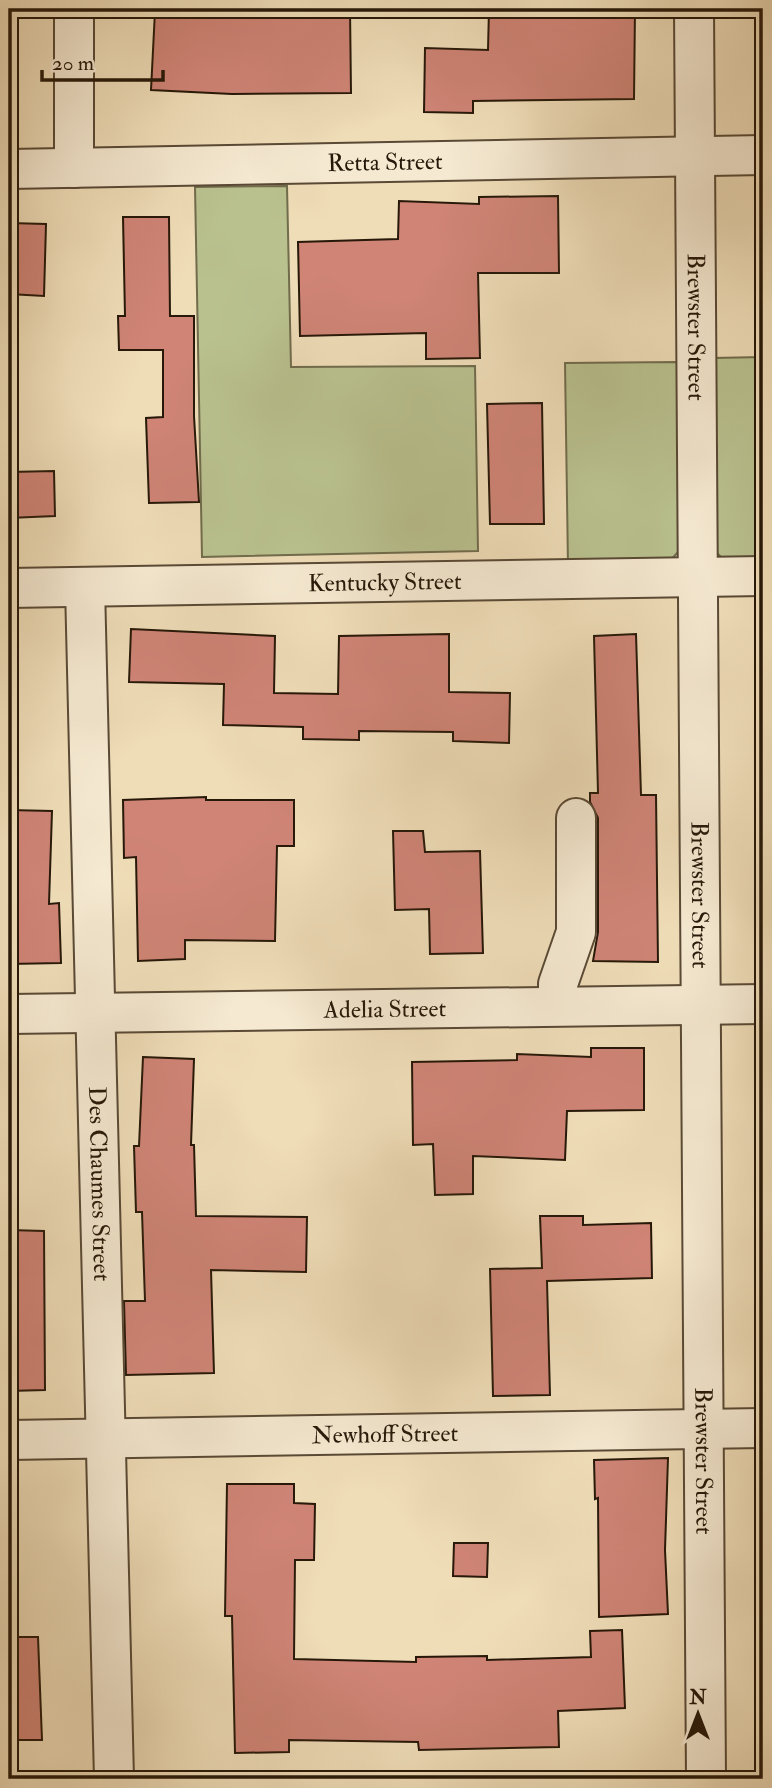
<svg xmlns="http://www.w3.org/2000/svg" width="772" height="1788" font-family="'IM FELL Double Pica',serif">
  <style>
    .green { fill: #b9c18f; stroke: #706c4c; stroke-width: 2 }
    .building { fill: #cf8476; stroke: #271809; stroke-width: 2 }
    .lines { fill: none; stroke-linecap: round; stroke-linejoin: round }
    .minor-casing { stroke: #594935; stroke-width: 42 }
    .minor { stroke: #f5e9d1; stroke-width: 38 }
    .labels { text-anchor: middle; stroke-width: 7; stroke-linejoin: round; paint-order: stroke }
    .street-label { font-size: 24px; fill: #271809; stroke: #f5e9d1 }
  </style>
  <rect width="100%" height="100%" fill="#efddb8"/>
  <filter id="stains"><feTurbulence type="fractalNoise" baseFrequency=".00286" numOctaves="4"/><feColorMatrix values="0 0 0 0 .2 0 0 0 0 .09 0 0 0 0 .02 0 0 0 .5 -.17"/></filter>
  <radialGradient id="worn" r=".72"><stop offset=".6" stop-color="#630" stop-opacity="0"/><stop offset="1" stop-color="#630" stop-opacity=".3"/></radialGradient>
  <g class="green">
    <path d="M287 186 291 367 475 366 478 551 202 557 195 187Z"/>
    <path d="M763 357V560L722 558 715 551 712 358Z"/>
    <path d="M677 362 679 551 666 565 568 566 565 363Z"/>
  </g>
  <g class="building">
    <path d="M236 9H350L351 93 232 94 151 90 155 11 236 14Z"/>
    <path d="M489 9H635L634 99 473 101V113L424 112 425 48 488 50Z"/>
    <path d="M558 196 559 273H478L480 358 426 359V333L300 336 298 242 398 239 399 201 479 204V197Z"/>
    <path d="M123 217H169L170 316H194V416L199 502 149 503 146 418 163 417V350H119L118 316H125Z"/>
    <path d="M9 223 46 224 44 296 9 294Z"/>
    <path d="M542 403 544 524H490L487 404Z"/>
    <path d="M54 471 55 516 9 518V472Z"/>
    <path d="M131 629 275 636 274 693 338 694 339 636 449 634V692L510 693 509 743 453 741V732L359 731V740L303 739V727L223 725 224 684 129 682Z"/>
    <path d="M636 634 641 795H656L658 962 593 961 598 932V818L590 802V793H598L594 636Z"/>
    <path d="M206 797V800H294V846H277L275 941 185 940V959L138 961 136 857 124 858 123 800Z"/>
    <path d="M9 810 52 811 49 904 59 903 61 963 9 964Z"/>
    <path d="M393 831H423L425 852 480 851 483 953 430 954 429 909 395 910Z"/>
    <path d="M591 1048H644V1110L567 1111 565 1160 473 1156V1194L435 1195 433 1144 413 1145 412 1062 517 1060V1054L591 1057Z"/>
    <path d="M143 1057 194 1059 191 1145H194L196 1216 307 1217 306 1272 211 1270 214 1373 126 1375 124 1301H145L142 1212H136L134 1146H139Z"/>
    <path d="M540 1216H583V1225L651 1223 652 1278 547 1281 550 1395 493 1396 490 1269 542 1268Z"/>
    <path d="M9 1230 44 1231 45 1390 9 1391Z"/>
    <path d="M668 1458 665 1550 668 1614 599 1617 598 1498 595 1499 594 1460Z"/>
    <path d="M227 1484H294V1503L315 1504 314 1560H295L294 1659 416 1662V1657L487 1656V1660L591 1657 590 1631 622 1630 625 1708 558 1711 559 1747 419 1750 418 1742 289 1740V1752L235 1753 232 1616H225Z"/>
    <path d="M454 1543H488L487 1577 453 1576Z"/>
    <path d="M9 1637H38L42 1740H9Z"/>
  </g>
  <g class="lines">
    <defs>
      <g id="minor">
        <path d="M74 9V168"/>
        <path id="s1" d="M694 9 706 1779"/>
        <path id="s2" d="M9 169 763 155"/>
        <path id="s3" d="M85 587C93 985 106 1382 114 1779"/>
        <path id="s4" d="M9 588 763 576"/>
        <path d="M558 1006V984L576 932V818"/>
        <path id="s5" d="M9 1014 763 1004"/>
        <path id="s6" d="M9 1440 763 1428"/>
      </g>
    </defs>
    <use href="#minor" class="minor-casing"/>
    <use href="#minor" class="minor"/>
  </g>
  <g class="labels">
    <g class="street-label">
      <text dy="8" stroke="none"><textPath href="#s2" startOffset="376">Retta Street</textPath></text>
      <text dy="8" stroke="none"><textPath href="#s1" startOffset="318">Brewster Street</textPath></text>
      <text dy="8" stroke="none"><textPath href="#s4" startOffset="376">Kentucky Street</textPath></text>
      <text dy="8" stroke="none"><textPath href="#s1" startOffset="886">Brewster Street</textPath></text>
      <text dy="8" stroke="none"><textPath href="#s5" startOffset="376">Adelia Street</textPath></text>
      <text dy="8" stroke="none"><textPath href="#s3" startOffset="597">Des Chaumes Street</textPath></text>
      <text dy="8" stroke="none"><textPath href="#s6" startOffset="376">Newhoff Street</textPath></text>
      <text dy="8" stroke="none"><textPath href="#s1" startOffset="1452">Brewster Street</textPath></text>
    </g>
  </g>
  <rect width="772" height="1788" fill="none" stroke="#efddb8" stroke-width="35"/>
  <rect x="10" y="10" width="751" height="1767" fill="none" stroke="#271809" stroke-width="3.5"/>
  <rect x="18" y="18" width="737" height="1753" fill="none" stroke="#271809" stroke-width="2"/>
  <g transform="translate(698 1714)" stroke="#f5e9d1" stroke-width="5" paint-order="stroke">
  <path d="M0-5L12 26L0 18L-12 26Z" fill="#271809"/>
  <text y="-10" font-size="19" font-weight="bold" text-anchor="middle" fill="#271809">N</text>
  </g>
  <path d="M42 70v10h121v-10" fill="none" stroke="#271809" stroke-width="3.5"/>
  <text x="52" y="70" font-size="21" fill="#271809" stroke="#f5e9d1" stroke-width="5" paint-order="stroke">20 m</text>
  <rect width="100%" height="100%" filter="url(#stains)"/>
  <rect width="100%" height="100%" fill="url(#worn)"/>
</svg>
